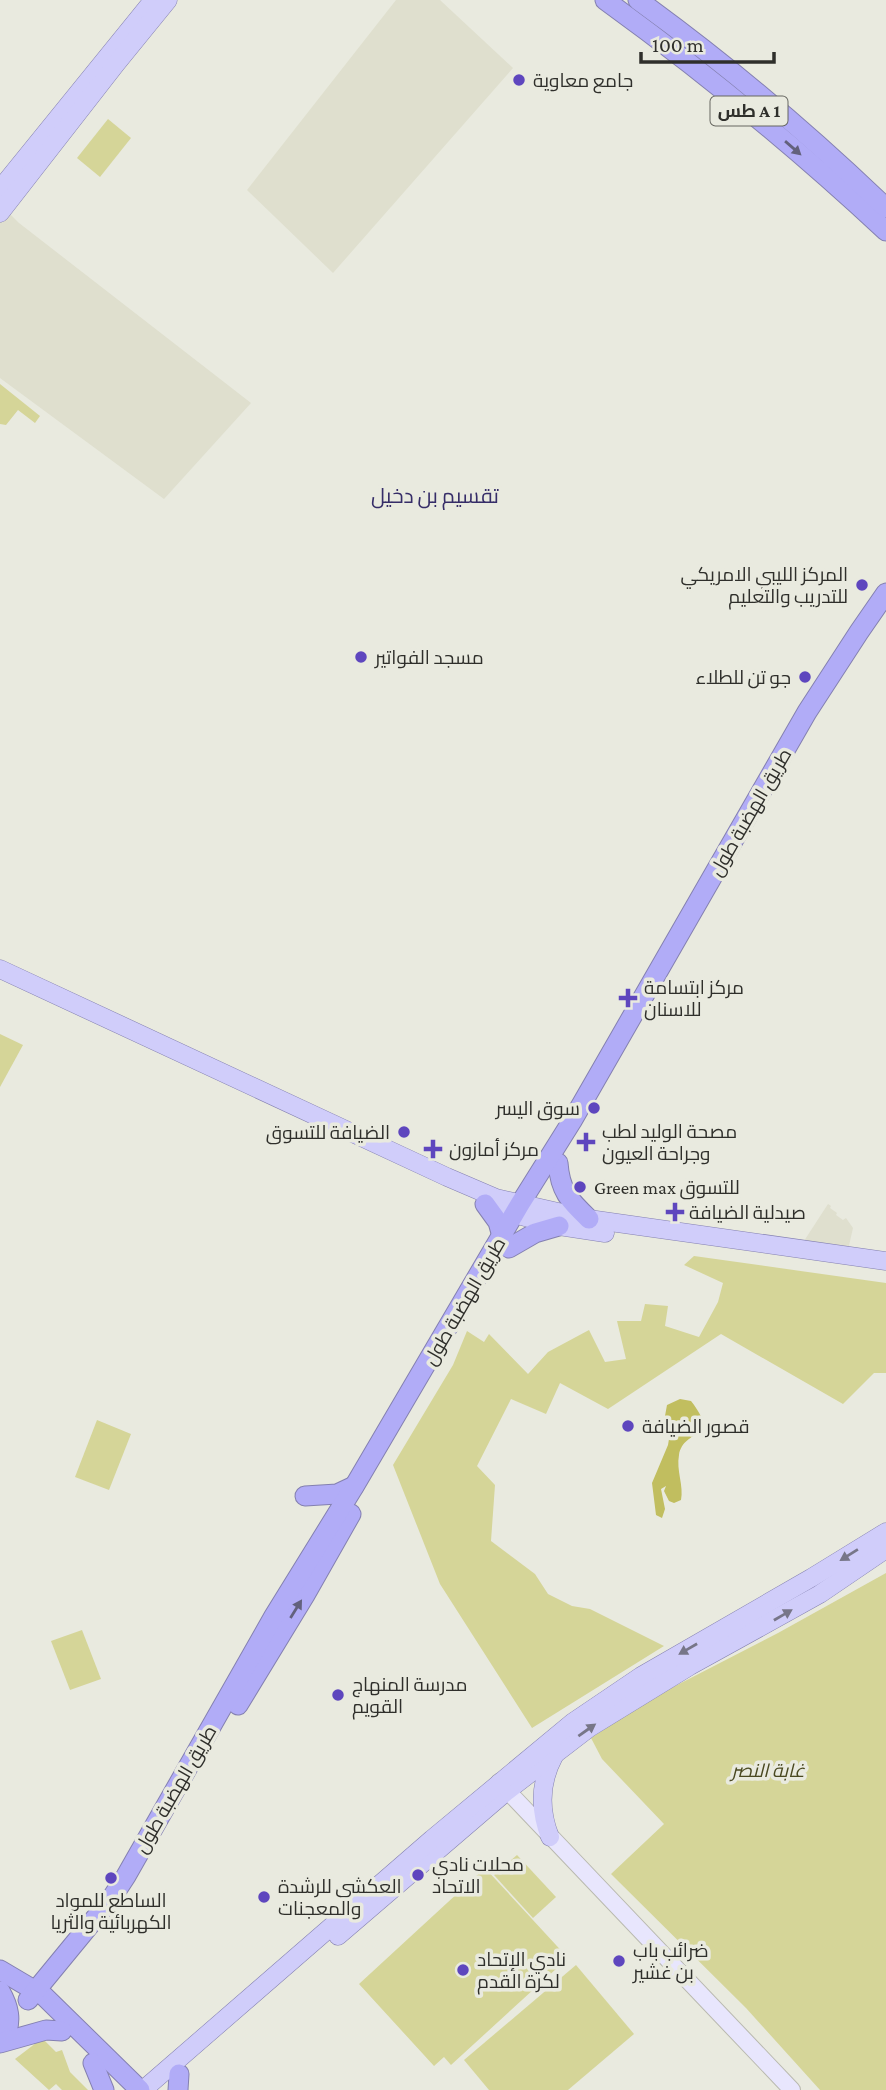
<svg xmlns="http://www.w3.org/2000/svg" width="886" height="2090" font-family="'Crimson Pro',Cairo,serif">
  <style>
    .built { fill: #dfdfce }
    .green { fill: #d5d598 }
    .water { fill: #c1be5f }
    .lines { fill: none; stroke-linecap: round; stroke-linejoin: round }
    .secondary-casing { stroke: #b9b9af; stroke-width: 18 }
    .primary-casing { stroke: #8480b0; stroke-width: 19 }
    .highway-casing { stroke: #8480b0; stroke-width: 21 }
    .secondary { stroke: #e8e6fd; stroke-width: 16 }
    .primary { stroke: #d0cdfa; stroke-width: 18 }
    .highway { stroke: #b1acf7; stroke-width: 19 }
    .oneway { fill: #63617d }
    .oneway2 { fill: #777688 }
    .poi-dot { fill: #5e46be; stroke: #e9eadf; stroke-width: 2.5 }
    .labels { text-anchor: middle; stroke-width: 7; stroke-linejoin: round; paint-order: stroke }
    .shield { fill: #e9eadf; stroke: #676761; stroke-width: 2 }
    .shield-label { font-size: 18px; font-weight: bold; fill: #2f2f2b }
    .poi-label { font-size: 19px; fill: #2f2f2b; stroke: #e9eadf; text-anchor: start }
    .street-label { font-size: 19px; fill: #2f2f2b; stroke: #e9eadf }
    .park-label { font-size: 19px; font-style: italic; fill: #4a4921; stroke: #e9eadf }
    .neighbourhood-label { font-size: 21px; fill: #362d68; stroke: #e9eadf }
  </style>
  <rect width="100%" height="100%" fill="#e9eadf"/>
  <g class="built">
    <path d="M396 0H440L513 68 333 273 247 190Z"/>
    <path d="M8 212 19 223 251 403 164 499 0 378V223Z"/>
    <path d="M828 1204 831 1206 830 1208 837 1213 836 1215 843 1220 846 1218 853 1228 848 1250 804 1241Z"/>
  </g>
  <g class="green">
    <path d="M108 119 131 138 100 177 77 158Z"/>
    <path d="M0 384 40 416 35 423 18 410 6 425 0 424Z"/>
    <path d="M0 1034 23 1045 0 1087Z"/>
    <path d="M694 1256 886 1283V1373H874L843 1404 721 1334 608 1409 560 1383 546 1414 511 1399 477 1466 495 1485 491 1541 535 1574 548 1594 572 1606 590 1609 664 1646 532 1728 440 1584 393 1465 453 1365 467 1331 484 1342 489 1334 528 1374 548 1352 589 1330 605 1362 626 1359 617 1321H641L645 1304 668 1306 665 1326 699 1337 718 1302 723 1283 684 1265Z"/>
    <path d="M97 1420 131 1434 109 1490 75 1477Z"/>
    <path d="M886 1573V2090H820L746 2008 611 1874 664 1824 602 1759 591 1738 650 1699 778 1633Z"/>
    <path d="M82 1630 101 1679 70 1690 51 1641Z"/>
    <path d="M517 1855 556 1897 533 1918 494 1875Z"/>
    <path d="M485 1868 568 1958 451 2065 444 2057 434 2066 359 1984Z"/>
    <path d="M576 1965 634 2034 568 2090H489L464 2060Z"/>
    <path d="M44 2040 56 2052 62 2050 70 2072 88 2090H62L56 2084 49 2090 15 2059 36 2043Z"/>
  </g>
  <path class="water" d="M680 1399 691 1401C722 1441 684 1427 679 1455 676 1470 684 1486 681 1500L674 1503 669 1501 664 1491 666 1486 661 1489 665 1509 662 1518 656 1515 652 1483 668 1445 671 1427 665 1416 667 1405Z"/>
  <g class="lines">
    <defs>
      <path id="secondary" d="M499 1782 792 2090"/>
      <g id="primary">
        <path d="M0 189 150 4"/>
        <path d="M0 213 116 64 168 0"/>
        <path d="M0 969 447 1177 496 1198 589 1219 886 1261"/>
        <path d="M503 1211 559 1226 605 1233"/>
        <path d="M550 1837C539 1809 540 1782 554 1756"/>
        <path d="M338 1936 507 1791 589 1728 690 1666 820 1594 886 1549"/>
        <path d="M143 2090 432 1839 573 1722 641 1676 811 1578 886 1532"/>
      </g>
      <g id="highway">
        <path d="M605 0C703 71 797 148 886 231"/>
        <path d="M638 0C725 63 808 133 886 208"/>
        <path d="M558 1163C560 1191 569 1200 589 1219"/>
        <path d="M485 1204 498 1222 502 1236"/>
        <path d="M509 1248 535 1233 559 1226"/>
        <path d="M305 1496 337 1494 354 1486"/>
        <path d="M238 1705 305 1595 351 1514"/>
        <path d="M0 1970 44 1996 140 2090"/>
        <path d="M0 1991C9 2007 12 2020 5 2037"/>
        <path d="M28 2000 111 1899 126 1876 274 1616 355 1485 520 1204 572 1121 807 712 859 632 886 593"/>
        <path d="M0 2043 46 2030 62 2031"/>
        <path d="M93 2063 104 2090"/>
        <path d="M178 2090 179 2074"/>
      </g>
    </defs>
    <use href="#secondary" class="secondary-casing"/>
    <use href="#primary" class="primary-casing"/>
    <use href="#highway" class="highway-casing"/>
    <use href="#secondary" class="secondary"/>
    <use href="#primary" class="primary"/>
    <use href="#highway" class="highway"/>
  </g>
  <defs><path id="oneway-solid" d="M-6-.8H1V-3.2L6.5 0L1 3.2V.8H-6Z" transform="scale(1.75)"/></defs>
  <g class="oneway">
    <use href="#oneway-solid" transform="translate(793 148) rotate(41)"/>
    <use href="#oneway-solid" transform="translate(296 1609) rotate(-58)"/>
  </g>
  <g class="oneway2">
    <use href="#oneway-solid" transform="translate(849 1555) rotate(148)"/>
    <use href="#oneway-solid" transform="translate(783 1615) rotate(-30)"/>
    <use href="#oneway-solid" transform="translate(688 1649) rotate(150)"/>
    <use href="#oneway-solid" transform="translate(587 1730) rotate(-35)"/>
  </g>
  <g class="poi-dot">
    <circle cx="519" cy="80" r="7"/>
    <circle cx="862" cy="585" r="7"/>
    <circle cx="361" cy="657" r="7"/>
    <circle cx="805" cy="677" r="7"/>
    <path d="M624.5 987.5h7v7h7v7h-7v7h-7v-7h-7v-7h7z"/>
    <circle cx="594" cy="1108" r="7"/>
    <circle cx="404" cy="1132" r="7"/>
    <path d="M582.5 1131.5h7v7h7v7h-7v7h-7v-7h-7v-7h7z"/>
    <path d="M429.5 1138.5h7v7h7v7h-7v7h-7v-7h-7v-7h7z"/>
    <circle cx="580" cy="1187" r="7"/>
    <path d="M671.5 1201.5h7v7h7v7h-7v7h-7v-7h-7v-7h7z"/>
    <circle cx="628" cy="1426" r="7"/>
    <circle cx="338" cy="1695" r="7"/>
    <circle cx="418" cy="1875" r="7"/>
    <circle cx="111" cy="1878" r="7"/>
    <circle cx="264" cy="1897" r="7"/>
    <circle cx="619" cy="1961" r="7"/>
    <circle cx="463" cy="1970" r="7"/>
  </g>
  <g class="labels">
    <rect class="shield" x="710.5" y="96.5" width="77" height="29" rx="5"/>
    <g class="shield-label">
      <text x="749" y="117">طس A 1</text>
    </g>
    <g class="poi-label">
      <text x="533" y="87">جامع معاوية</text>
      <text x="848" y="581" text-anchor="end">المركز الليبي الامريكي<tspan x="848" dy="22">للتدريب والتعليم</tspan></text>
      <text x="375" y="664">مسجد الفواتير</text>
      <text x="791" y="684" text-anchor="end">جو تن للطلاء</text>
      <text x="644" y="994">مركز ابتسامة<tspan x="644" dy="22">للاسنان</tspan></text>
      <text x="580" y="1115" text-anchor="end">سوق اليسر</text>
      <text x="602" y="1138">مصحة الوليد لطب<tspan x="602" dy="22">وجراحة العيون</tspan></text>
      <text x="390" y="1139" text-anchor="end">الضيافة للتسوق</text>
      <text x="449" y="1156">مركز أمازون</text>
      <text x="594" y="1194">Green max للتسوق</text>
      <text x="689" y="1219">صيدلية الضيافة</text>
      <text x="642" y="1433">قصور الضيافة</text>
      <text x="352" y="1691">مدرسة المنهاج<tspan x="352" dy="22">القويم</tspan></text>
      <text x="432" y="1871">محلات نادي<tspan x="432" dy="22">الاتحاد</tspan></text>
      <text x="278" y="1893">العكشي للرشدة<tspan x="278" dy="22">والمعجنات</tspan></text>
      <text x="111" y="1907" text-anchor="middle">الساطع للمواد<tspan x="111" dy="22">الكهربائية والثريا</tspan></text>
      <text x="633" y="1957">ضرائب باب<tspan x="633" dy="22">بن غشير</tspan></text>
      <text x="477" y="1966">نادي الإتحاد<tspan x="477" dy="22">لكرة القدم</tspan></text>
    </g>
    <g class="street-label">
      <text transform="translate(750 812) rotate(-60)" y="7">طريق الهضبة طول</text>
      <text transform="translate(464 1301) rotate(-60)" y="7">طريق الهضبة طول</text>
      <text transform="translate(175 1789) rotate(-60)" y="7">طريق الهضبة طول</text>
    </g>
    <g class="park-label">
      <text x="768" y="1777">غابة النصر</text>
    </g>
    <g class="neighbourhood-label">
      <text x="435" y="503">تقسيم بن دخيل</text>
    </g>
  </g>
  <path d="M641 52v10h133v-10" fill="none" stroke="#2f2f2b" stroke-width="3.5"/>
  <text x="652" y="52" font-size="21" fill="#2f2f2b" stroke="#e9eadf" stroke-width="5" paint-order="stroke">100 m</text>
</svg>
